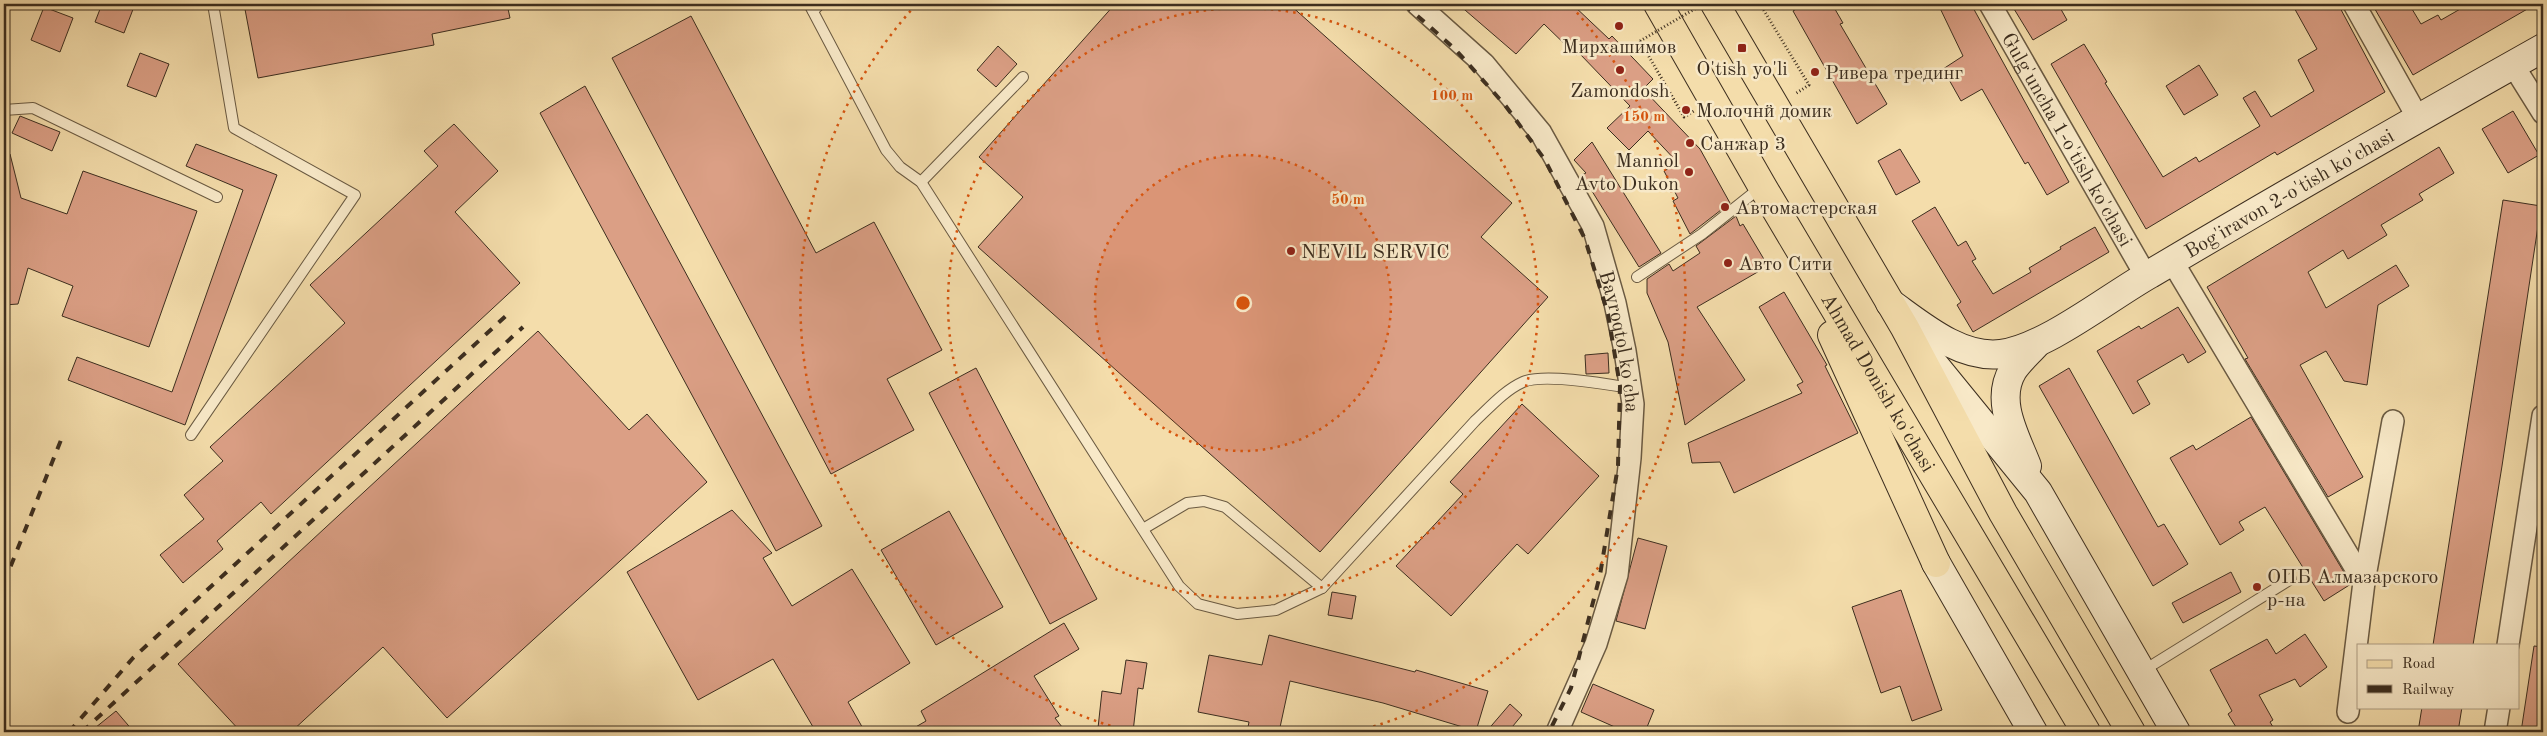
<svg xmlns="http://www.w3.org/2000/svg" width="2547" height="736" font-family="'Old Standard TT',serif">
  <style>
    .building { fill: #db9f85; stroke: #3c2e1f }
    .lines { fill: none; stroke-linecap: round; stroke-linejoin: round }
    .lane-casing { stroke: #6a5a42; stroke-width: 12 }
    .street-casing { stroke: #6a5a42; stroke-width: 24 }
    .secondary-casing { stroke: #3c2e1f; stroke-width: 30 }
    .primary-casing { stroke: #3c2e1f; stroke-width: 30 }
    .path { stroke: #3c2e1f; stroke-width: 3; stroke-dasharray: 1 2.5; stroke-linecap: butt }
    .lane { stroke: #f8e9c8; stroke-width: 10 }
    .street { stroke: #f8e9c8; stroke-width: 21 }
    .secondary { stroke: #f8e9c8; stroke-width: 28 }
    .primary { stroke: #f4ddab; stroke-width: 28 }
    .rail { stroke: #3c2e1f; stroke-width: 4; stroke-dasharray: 9 9; stroke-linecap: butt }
    .path-bridge { stroke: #3c2e1f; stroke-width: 3; stroke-dasharray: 1 2.5; stroke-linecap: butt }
    .ring { fill: none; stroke: #d7550e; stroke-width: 2.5; stroke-dasharray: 2.5 5 }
    .poi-dot { fill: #8f2418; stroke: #f8e9c8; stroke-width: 2 }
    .labels { text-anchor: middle; stroke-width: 5; stroke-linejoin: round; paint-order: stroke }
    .poi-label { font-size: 20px; fill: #3c2e1f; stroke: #f8e9c8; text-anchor: start }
    .street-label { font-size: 20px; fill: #3c2e1f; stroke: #f8e9c8 }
    .centre { fill: #d7550e; stroke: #f8e9c8; stroke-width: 2.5 }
    .ring-label { font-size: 15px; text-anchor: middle; font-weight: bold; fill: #d7550e; stroke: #f8e9c8; stroke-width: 5; stroke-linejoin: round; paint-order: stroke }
  </style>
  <rect width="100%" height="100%" fill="#f4ddab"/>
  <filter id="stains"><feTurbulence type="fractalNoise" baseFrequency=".004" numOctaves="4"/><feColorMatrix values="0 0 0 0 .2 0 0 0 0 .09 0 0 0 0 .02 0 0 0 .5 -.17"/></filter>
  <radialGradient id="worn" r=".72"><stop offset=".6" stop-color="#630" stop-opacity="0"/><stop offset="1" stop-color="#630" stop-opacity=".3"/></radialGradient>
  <g class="building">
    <path d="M102 4H135L124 33 95 22Z"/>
    <path d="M244 4H507L510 18 432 34 434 45 258 78Z"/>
    <path d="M1115 4H1289L1512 203 1481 237 1548 297 1320 552 978 247 1023 197 979 157Z"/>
    <path d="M1458 4H1572L1609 39 1612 36 1653 79 1643 89 1700 149 1730 203 1690 234 1673 201 1678 198 1664 171 1678 163 1648 131 1629 150 1607 128 1630 106 1579 53 1576 55 1544 24 1516 54Z"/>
    <path d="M1805 4H1832L1843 23 1840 24 1887 104 1857 124 1793 11Z"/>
    <path d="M1938 4H1971L2069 182 2047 195 2028 162 2025 164 1982 89 1961 101 1943 69 1963 56Z"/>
    <path d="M2011 4H2058L2067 20 2033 40Z"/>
    <path d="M2292 4H2338L2385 92 2277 155 2275 152 2146 229 2051 64 2084 44 2107 82 2105 83 2163 177 2196 157 2199 162 2260 126 2243 98 2255 91 2271 117 2314 91 2298 60 2317 49Z"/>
    <path d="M2372 4H2409L2421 24 2438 15 2441 20 2469 4H2536L2413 75Z"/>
    <path d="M44 7 73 18 60 52 31 40Z"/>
    <path d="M691 16 816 253 874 222 942 350 887 379 914 430 831 474 612 58Z"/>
    <path d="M998 46 1017 64 996 87 977 70Z"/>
    <path d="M140 53 169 64 156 97 127 86Z"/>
    <path d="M2199 65 2218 95 2184 115 2166 86Z"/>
    <path d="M585 86 822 526 776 551 540 113Z"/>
    <path d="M2513 111 2539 155 2508 173 2482 129Z"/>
    <path d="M20 116 60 132 52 151 12 133Z"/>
    <path d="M454 124 498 171 455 212 520 283 271 514 261 502 217 541 223 549 183 583 160 555 204 519 184 495 223 461 210 447 345 323 310 285 438 166 424 151Z"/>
    <path d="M1592 142 1661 253 1639 267 1582 175 1586 173 1574 160Z"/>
    <path d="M196 144 277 175 185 425 68 380 77 357 172 392 243 190 186 166Z"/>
    <path d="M2439 147 2454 173 2419 194 2423 200 2381 225 2387 235 2348 259 2343 250 2308 272 2326 308 2396 265 2409 286 2378 305 2367 385 2344 381 2326 351 2300 365 2363 477 2328 497 2245 359 2248 358 2207 287Z"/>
    <path d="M1900 149 1920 182 1896 195 1878 161Z"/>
    <path d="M10 154 21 198 67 214 83 171 197 211 149 347 62 316 73 286 28 268 18 304 4 305V155Z"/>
    <path d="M2503 200 2541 206 2502 466 2473 645H2433Z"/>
    <path d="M1935 207 1958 246 1966 241 1976 259 1972 261 1993 294 2031 272 2029 268 2061 249 2060 247 2095 227 2109 252 1973 332 1957 305 1961 302 1912 221Z"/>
    <path d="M1736 216 1740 226 1743 224 1768 266 1697 307 1745 380 1685 425 1668 342 1647 293V279L1669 264 1673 271 1700 253 1696 246Z"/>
    <path d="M1784 292 1827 365 1825 366 1858 433 1734 493 1720 462 1692 463 1688 443 1802 393 1797 385 1803 382 1759 307Z"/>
    <path d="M2178 307 2206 352 2188 363 2183 354 2137 381 2150 404 2133 414 2097 351 2139 326 2141 329Z"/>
    <path d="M538 331 629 430 647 414 707 482 447 718 383 647 291 732H241L178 664Z"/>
    <path d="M1608 353 1609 373 1586 374 1585 355Z"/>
    <path d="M976 368 1097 599 1050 624 929 393Z"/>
    <path d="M2069 368 2158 527 2164 524 2188 564 2153 586 2039 386Z"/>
    <path d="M1522 404 1599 476 1528 554 1517 544 1451 616 1396 566 1463 494 1450 482Z"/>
    <path d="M2251 417 2351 584 2324 601 2265 507 2239 522 2244 530 2220 545 2170 458 2193 445 2196 450Z"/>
    <path d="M732 510 772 553 763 558 792 606 852 569 910 663 848 702 865 732H816L773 659 698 700 627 572Z"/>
    <path d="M949 511 1003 607 936 645 881 550Z"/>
    <path d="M1638 538 1667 546 1645 629 1616 621Z"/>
    <path d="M2231 572 2241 592 2183 623 2172 603Z"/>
    <path d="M1901 590 1942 710 1912 721 1900 686 1881 693 1852 607Z"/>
    <path d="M1332 592 1356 596 1352 619 1328 615Z"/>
    <path d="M1064 623 1079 649 1034 676 1059 716 1055 718 1066 732H907L926 721 921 711Z"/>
    <path d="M2305 634 2327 667 2300 687 2295 679 2259 695 2273 720 2270 722 2276 732H2239L2228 714 2232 711 2210 670 2267 639 2276 654Z"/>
    <path d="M1269 635 1415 672 1416 670 1488 691 1476 731 1383 703 1290 681 1279 732H1247L1249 722 1198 712 1209 655 1262 665Z"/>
    <path d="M2534 646 2543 647V732H2521Z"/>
    <path d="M1126 660 1147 663 1143 689 1138 688 1133 732 1098 728 1102 691 1121 694Z"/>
    <path d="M1593 684 1654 710 1645 732H1626L1581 712Z"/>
    <path d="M1510 704 1522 715 1508 732H1486Z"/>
    <path d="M2422 707H2462L2458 732H2418Z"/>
    <path d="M116 711 134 732H90Z"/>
  </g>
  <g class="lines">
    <defs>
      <g id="lane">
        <path d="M809 4 886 150 900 167 921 182 1179 586 1198 604 1237 614 1276 610 1322 588 1475 421C1490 407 1505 390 1523 382 1544 373 1606 384 1630 388"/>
        <path d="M813 11 820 4"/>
        <path d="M4 110 33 108 217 197"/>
        <path d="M921 182 1023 77"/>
        <path d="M1637 277 1702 234 1761 187"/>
        <path d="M191 435 355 195 234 128 213 4"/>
        <path d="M1143 529 1187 503 1204 501 1225 507 1322 588"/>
        <path d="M2141 672 2291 579"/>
      </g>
      <g id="street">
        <path id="s1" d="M1417 4 1484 64 1541 133 1593 226 1615 303 1625 351 1633 404 1630 458 1617 575 1596 644 1557 732"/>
        <path id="s2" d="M1990 4 2146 276"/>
        <path d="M2354 4 2418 118"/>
        <path d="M2513 65 2543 113"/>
        <path d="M2172 261 2364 582"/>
        <path d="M2508 645 2543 416"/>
        <path d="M2348 712 2364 582 2393 421"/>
        <path d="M2495 732 2499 707"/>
      </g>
      <g id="secondary">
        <path id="s3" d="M1890 303C1921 325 1960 359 2001 354 2046 348 2109 297 2150 274 2280 197 2411 122 2543 48"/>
        <path d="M1928 357 2038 492 2176 732"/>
        <path d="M2027 466C2016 437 1994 401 2013 370 2019 361 2029 352 2036 344"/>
        <path d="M1936 563 2033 732"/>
      </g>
      <g id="primary">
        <path id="s4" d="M1658 4 1762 186 2086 732"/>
        <path d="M1715 4 1905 328 2003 513 2131 732"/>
        <path d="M1832 335 1936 563"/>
      </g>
    </defs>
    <use href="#lane" class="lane-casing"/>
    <use href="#street" class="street-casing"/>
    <use href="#secondary" class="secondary-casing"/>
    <use href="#primary" class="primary-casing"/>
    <g class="path">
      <path d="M1760 4 1809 85 1795 94"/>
      <path d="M1640 41 1684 117 1694 111"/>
    </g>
    <use href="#lane" class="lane"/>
    <use href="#street" class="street"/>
    <use href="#secondary" class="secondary"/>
    <use href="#primary" class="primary"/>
    <g class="rail">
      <path d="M1404 4 1455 49 1505 105 1545 160 1585 239 1608 314 1620 386 1618 466 1600 575 1571 688 1549 732"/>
      <path d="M4 583 63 435"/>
      <path d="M69 732 133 658 508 314"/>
      <path d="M82 732 523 327"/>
    </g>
    <path class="path-bridge" d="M1640 41 1703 4"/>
  </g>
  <circle cx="1243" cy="303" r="148" fill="#d7550e" fill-opacity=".12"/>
  <g class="ring">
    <circle cx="1243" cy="303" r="148"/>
    <circle cx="1243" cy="303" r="295"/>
    <path d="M1132 732A443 443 0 0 1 914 7M1572 7A443 443 0 0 1 1354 732"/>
  </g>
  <g class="poi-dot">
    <circle cx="1619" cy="26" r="5"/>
    <rect x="1737" y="43" width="10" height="10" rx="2.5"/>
    <circle cx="1620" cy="70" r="5"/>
    <circle cx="1815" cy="72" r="5"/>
    <circle cx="1686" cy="110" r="5"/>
    <circle cx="1690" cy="143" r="5"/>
    <circle cx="1689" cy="172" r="5"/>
    <circle cx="1725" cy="207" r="5"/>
    <circle cx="1291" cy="251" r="5"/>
    <circle cx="1728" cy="263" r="5"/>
    <circle cx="2257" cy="587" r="5"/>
  </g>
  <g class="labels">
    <g class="poi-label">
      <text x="1619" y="53" text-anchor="middle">Мирхашимов</text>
      <text x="1742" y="75" text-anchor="middle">O'tish yo'li</text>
      <text x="1825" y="79">Ривера трединг</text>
      <text x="1620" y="97" text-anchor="middle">Zamondosh</text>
      <text x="1696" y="117">Молочнй домик</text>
      <text x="1700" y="150">Санжар 3</text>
      <text x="1679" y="167" text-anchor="end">Mannol<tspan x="1679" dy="23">Avto Dukon</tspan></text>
      <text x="1735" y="214">Автомастерская</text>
      <text x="1301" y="258">NEVIL SERVIC</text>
      <text x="1738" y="270">Авто Сити</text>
      <text x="2267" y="583">ОПБ Алмазарского<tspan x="2267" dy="23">р-на</tspan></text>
    </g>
    <g class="street-label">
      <text dy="7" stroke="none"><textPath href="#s2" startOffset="156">Gulg'uncha 1-o'tish ko'chasi</textPath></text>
      <text dy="7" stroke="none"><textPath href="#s3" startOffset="456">Bog'iravon 2-o'tish ko'chasi</textPath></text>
      <text dy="7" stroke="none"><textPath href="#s1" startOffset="405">Bayroqtol ko'cha</textPath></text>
      <text dy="7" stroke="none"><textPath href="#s4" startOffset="438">Ahmad Donish ko'chasi</textPath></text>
    </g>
  </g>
  <circle cx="1243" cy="303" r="8" class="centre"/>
  <g class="ring-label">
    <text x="1452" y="100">100 m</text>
    <text x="1644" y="121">150 m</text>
    <text x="1348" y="204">50 m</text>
  </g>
  <rect width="2547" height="736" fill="none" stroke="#f4ddab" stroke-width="20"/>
  <rect x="5" y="5" width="2537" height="726" fill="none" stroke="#3c2e1f" stroke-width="2.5"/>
  <rect x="10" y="10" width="2527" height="716" fill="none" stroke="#3c2e1f"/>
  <rect x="2357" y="644" width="162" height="65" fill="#f8e9c8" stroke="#ad9e84"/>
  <rect x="2367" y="660" width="25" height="8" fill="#f4ddab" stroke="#ad9e84"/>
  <text x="2402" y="668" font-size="15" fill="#3c2e1f">Road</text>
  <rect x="2367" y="685" width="25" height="8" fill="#3c2e1f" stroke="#ad9e84"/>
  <text x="2402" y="694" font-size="15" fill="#3c2e1f">Railway</text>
  <rect width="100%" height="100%" filter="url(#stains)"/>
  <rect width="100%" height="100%" fill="url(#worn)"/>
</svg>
